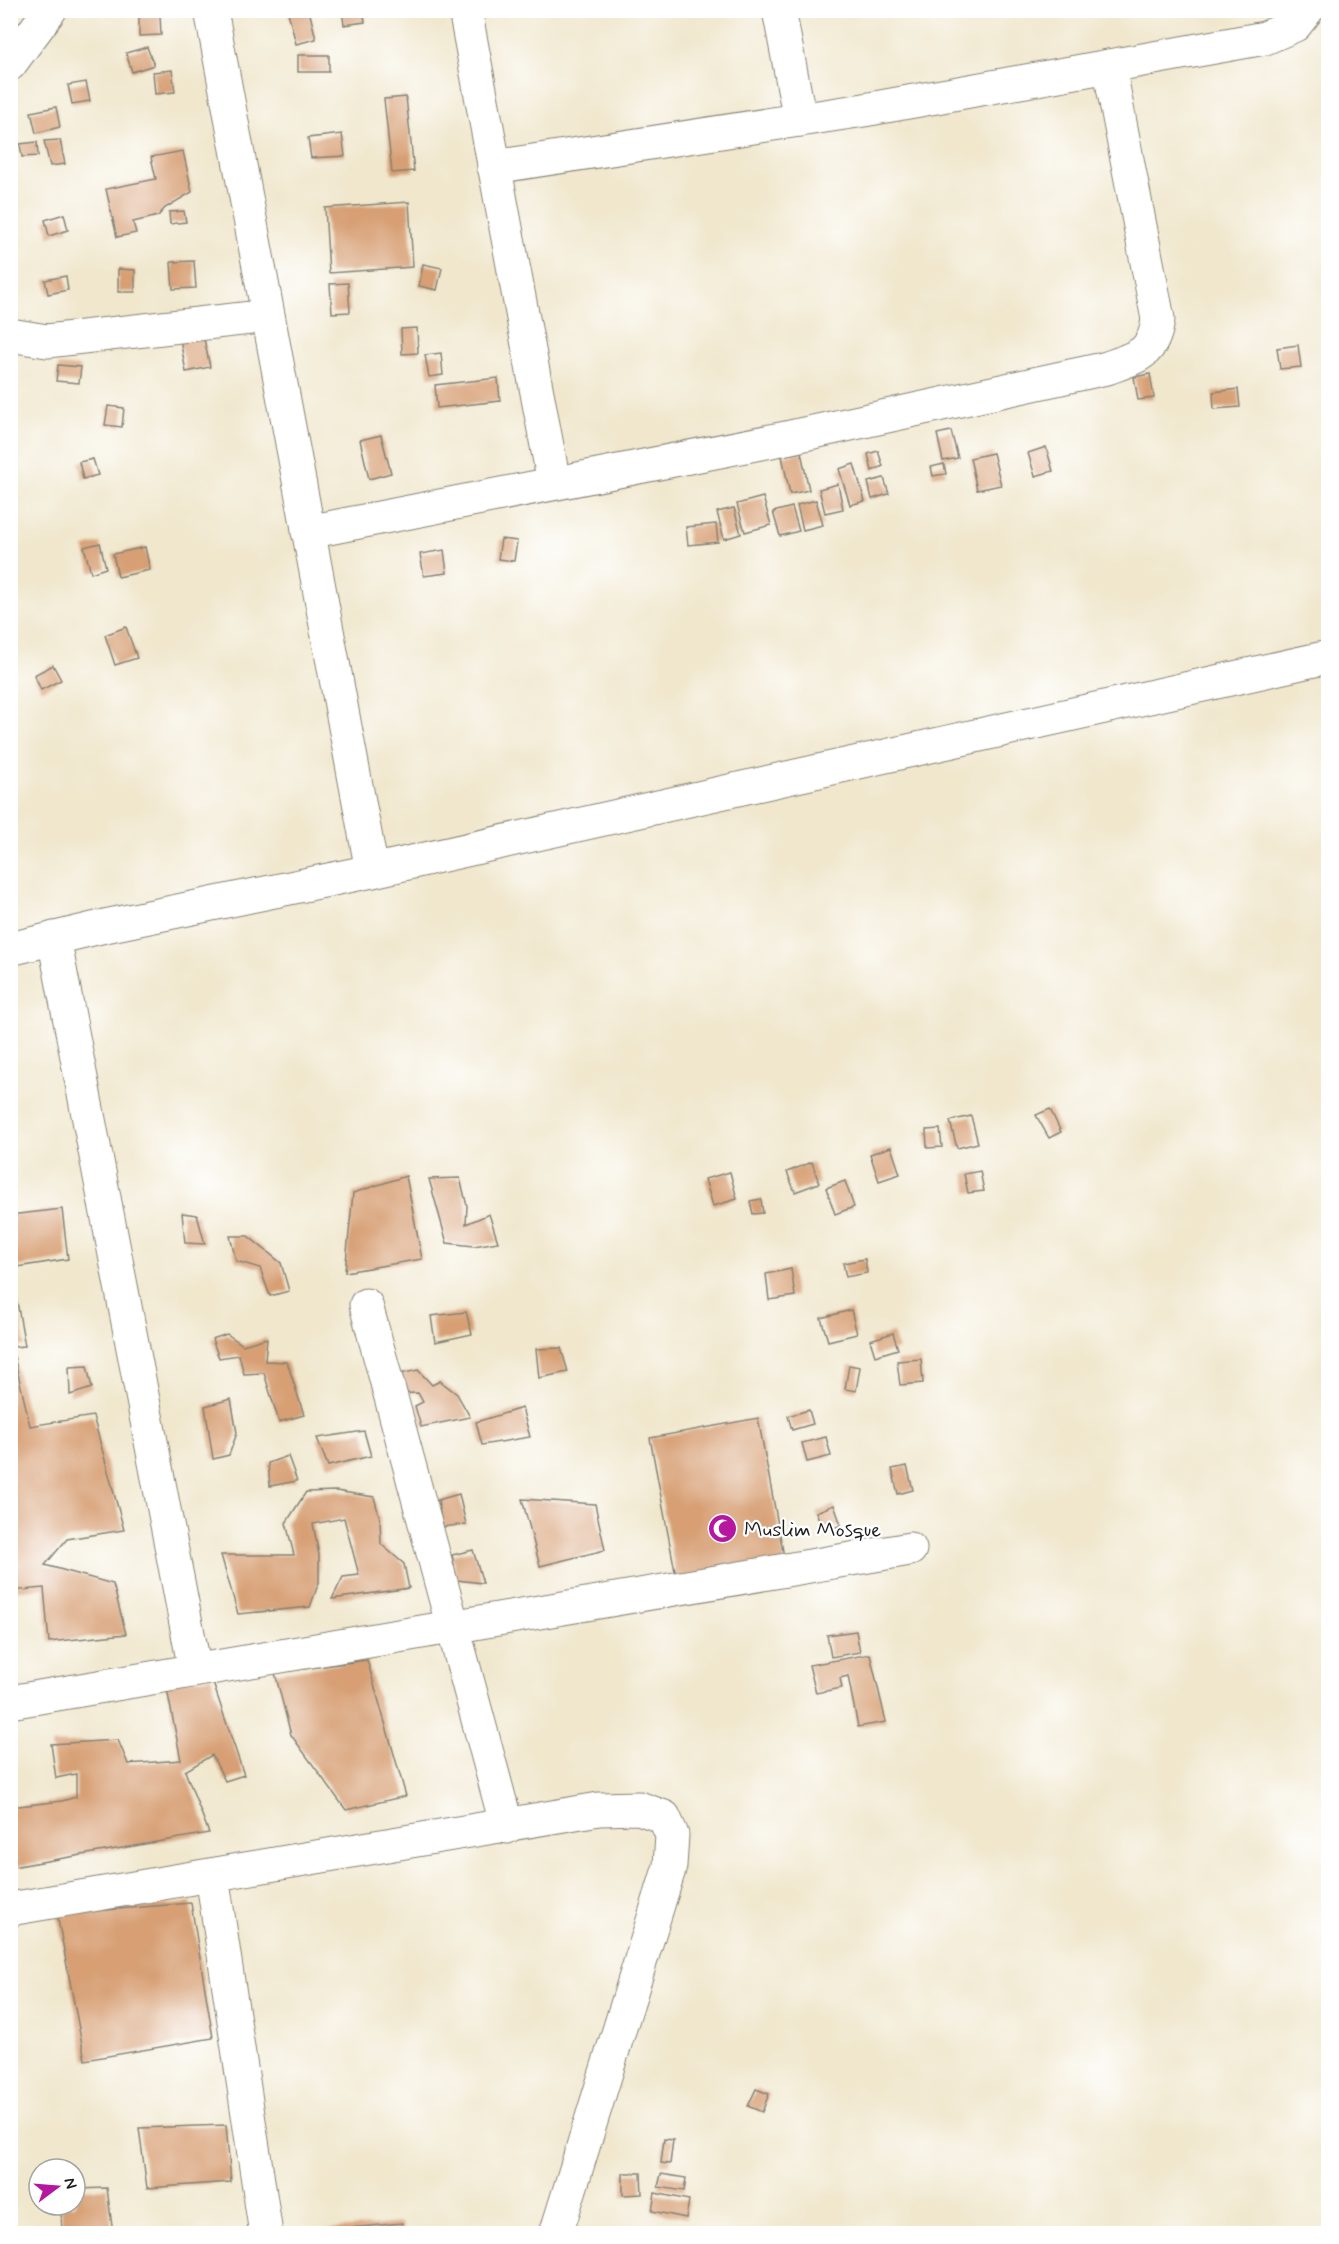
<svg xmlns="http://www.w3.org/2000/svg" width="1339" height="2244" font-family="Mynerve,sans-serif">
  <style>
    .building { fill: #d79f73 }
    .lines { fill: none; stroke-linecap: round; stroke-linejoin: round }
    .minor-casing { stroke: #868274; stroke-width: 35 }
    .minor { stroke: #fff; stroke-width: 33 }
    .labels { text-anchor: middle; stroke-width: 4.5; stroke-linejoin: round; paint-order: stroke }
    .poi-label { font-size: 21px; fill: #1c1c1c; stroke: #fff; text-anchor: start }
  </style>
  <rect width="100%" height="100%" fill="#fff"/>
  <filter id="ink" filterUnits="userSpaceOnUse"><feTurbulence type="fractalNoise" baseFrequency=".0167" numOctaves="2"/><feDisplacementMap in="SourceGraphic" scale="12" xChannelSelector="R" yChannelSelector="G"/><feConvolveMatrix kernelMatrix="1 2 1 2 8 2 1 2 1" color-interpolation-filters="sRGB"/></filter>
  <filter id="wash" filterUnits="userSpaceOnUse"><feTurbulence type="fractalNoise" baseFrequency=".008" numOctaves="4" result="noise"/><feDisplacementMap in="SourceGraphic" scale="24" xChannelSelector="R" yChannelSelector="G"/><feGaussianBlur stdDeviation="1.35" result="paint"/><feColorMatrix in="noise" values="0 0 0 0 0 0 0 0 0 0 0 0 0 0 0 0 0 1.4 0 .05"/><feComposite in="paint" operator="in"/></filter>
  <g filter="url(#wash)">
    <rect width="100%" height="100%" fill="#f0e7cd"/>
    <g id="blocks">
      <g class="building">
        <path d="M295 10H309L316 39 296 44 288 12Z"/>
        <path d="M342 10H363L365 22 344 25Z"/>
        <path d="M160 15 161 35 139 36V16Z"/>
        <path d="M147 47 154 65 132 72 126 53Z"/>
        <rect x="298" y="55" width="31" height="17"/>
        <path d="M172 70 175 92 155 94 153 72Z"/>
        <path d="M86 82 90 101 72 104 68 85Z"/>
        <path d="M406 97 414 171 392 173 384 99Z"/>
        <path d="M56 107 60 127 36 133 31 112Z"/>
        <path d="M342 134 345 156 311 158 308 138Z"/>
        <path d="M60 140 65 164 50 166 44 141Z"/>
        <path d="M37 142 38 156 22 157 20 144Z"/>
        <path d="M183 151 192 192 165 208 158 216 133 222 136 233 117 237 106 189 156 179 151 157Z"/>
        <path d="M409 202 413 267 329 273 325 208Z"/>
        <path d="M184 211 186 222 170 224 169 212Z"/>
        <path d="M64 214 68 230 49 236 45 220Z"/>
        <path d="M194 261 196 288 173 289 171 262Z"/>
        <path d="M423 264 442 268 437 290 419 286Z"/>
        <path d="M118 269 135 270V292H118Z"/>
        <path d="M66 276 68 290 48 294 45 280Z"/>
        <path d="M348 283 350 312 332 313 330 284Z"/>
        <path d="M417 328 418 353 402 354 401 329Z"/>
        <path d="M203 334 210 367 186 372 180 339Z"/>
        <path d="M1298 345 1301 367 1280 369 1277 348Z"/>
        <path d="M441 353 443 375 429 377 425 355Z"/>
        <path d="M58 365 81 367 79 383 56 381Z"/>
        <path d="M1150 374 1154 398 1138 400 1134 377Z"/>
        <path d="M498 378 500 401 437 408 435 385Z"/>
        <path d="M1238 389 1240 407 1214 409 1213 392Z"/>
        <path d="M108 406 124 408 122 427 105 425Z"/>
        <path d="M951 431 958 458 943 461 937 434Z"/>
        <path d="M381 435 391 473 369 479 360 440Z"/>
        <path d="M1046 447 1053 471 1035 476 1028 453Z"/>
        <path d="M878 451 883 466 872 471 868 454Z"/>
        <path d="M801 452 809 490 790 494 782 456Z"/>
        <path d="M993 453 1001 485 977 490 970 458Z"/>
        <path d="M93 459 98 475 83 479 79 462Z"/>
        <path d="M854 464 865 501 850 505 839 469Z"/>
        <path d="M944 464 946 474 933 476 931 467Z"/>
        <path d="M884 478 889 494 872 499 868 482Z"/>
        <path d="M838 484 843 509 825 513 819 489Z"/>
        <path d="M763 497 771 525 745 532 737 504Z"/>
        <path d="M816 500 823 525 803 530 797 505Z"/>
        <path d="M792 507 799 531 780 536 773 512Z"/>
        <path d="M734 508 741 534 724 539 717 512Z"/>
        <path d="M716 524 718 542 688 545 686 527Z"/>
        <path d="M501 539 517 541 514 561 498 559Z"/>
        <path d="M100 543 106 568 91 573 84 547Z"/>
        <path d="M145 547 150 570 118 577 113 554Z"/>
        <path d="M444 550 447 573 424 576 420 554Z"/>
        <path d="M126 627 137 658 115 665 105 635Z"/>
        <path d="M53 665 61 680 41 690 34 675Z"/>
        <path d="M1050 1109 1061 1132 1049 1138 1036 1115Z"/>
        <path d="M971 1116 978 1143 957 1148 950 1121Z"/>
        <path d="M940 1129 942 1147 927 1148 926 1130Z"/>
        <path d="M891 1147 900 1174 879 1181 870 1154Z"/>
        <path d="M812 1162 819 1183 795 1192 787 1172Z"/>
        <path d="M980 1171 984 1191 968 1193 964 1174Z"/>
        <path d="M730 1172 737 1199 713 1206 705 1179Z"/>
        <path d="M406 1176 422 1259 345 1272 353 1193Z"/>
        <path d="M460 1178 467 1206 466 1224 489 1214 498 1242 474 1246 447 1243 429 1179Z"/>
        <path d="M845 1181 854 1207 835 1214 826 1188Z"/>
        <path d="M761 1199 763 1213 753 1214 750 1201Z"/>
        <path d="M62 1209 68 1259 10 1268V1215Z"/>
        <path d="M182 1213 197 1215 205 1244 185 1243Z"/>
        <path d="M230 1236H248L281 1263 289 1291 270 1296 260 1268 236 1261Z"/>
        <path d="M865 1259 867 1273 846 1277 843 1263Z"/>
        <path d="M791 1269 795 1296 769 1300 766 1274Z"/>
        <path d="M10 1295 16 1296 25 1346 12 1347 30 1426 93 1416 124 1530 67 1539 45 1565 113 1584 126 1634 49 1642 44 1588 10 1591Z"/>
        <path d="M851 1310 857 1334 828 1341 821 1318Z"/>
        <path d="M466 1312 472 1334 435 1342 431 1316Z"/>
        <path d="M893 1333 898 1349 875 1356 870 1340Z"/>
        <path d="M227 1334 243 1345 267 1338 265 1361 287 1362 304 1415 279 1422 264 1373 244 1374 239 1355 219 1358 212 1339Z"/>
        <path d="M561 1348 568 1372 539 1378 536 1349Z"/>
        <path d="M921 1359 923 1383 900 1385 897 1361Z"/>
        <path d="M849 1365 860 1367 856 1391 845 1389Z"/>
        <path d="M87 1366 92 1388 70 1395 69 1367Z"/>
        <path d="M418 1370 432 1385 440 1381 457 1394 470 1417 421 1427 415 1406 423 1402 418 1393 393 1394 395 1375Z"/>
        <path d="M231 1399 237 1433 229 1455 213 1459 205 1406Z"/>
        <path d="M522 1408 530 1437 482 1445 476 1422Z"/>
        <path d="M809 1410 813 1424 792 1430 788 1416Z"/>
        <path d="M758 1418 785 1562 677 1582 650 1438Z"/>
        <path d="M364 1431 371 1456 328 1466 317 1438Z"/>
        <path d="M826 1437 831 1456 807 1462 802 1443Z"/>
        <path d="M288 1456 297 1481 270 1486 268 1463Z"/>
        <path d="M907 1466 913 1490 898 1494 892 1469Z"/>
        <path d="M336 1491 374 1497 380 1519 381 1544 404 1564 409 1588 332 1599 343 1577 359 1575 344 1518 313 1524 319 1555V1582L310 1607 238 1614 221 1555H294L286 1523 306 1492Z"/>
        <path d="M459 1494 466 1524 442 1527 438 1500Z"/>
        <path d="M522 1499 595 1504 605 1550 540 1566Z"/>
        <path d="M834 1505 841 1525 824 1532 816 1512Z"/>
        <path d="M473 1550 483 1583 457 1580 452 1555Z"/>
        <path d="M856 1631 860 1652 831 1657 827 1635Z"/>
        <path d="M870 1654 886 1722 858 1727 848 1676 840 1678 842 1688 816 1693 809 1665Z"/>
        <path d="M367 1660 406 1796 346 1810 291 1735 275 1673Z"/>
        <path d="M211 1677 244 1775 225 1781 212 1755 185 1771 209 1833 12 1867 10 1807 62 1801 76 1797V1774L56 1778 51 1744 118 1740 128 1764 181 1760 166 1684Z"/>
        <path d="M191 1903 213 2038 85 2060 57 1914Z"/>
        <path d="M756 2089 769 2094 762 2112 748 2106Z"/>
        <path d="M226 2125 231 2182 147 2188 139 2128Z"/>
        <path d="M664 2139 673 2140 670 2164 661 2163Z"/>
        <path d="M623 2173H641L642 2194 623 2195Z"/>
        <path d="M661 2174 686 2178 684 2191 658 2187Z"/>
        <path d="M107 2188 113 2234H62L61 2205H75V2189Z"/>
        <path d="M655 2193 689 2200 686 2218 652 2211Z"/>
        <path d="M402 2223 403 2234H329L328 2230Z"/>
      </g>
    </g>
  </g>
  <g filter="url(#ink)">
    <use href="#blocks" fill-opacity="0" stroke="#868274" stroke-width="1.5"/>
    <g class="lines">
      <defs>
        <g id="minor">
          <path d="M211 10 372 871"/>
          <path d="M465 10 554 483"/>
          <path d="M779 10 800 120"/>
          <path d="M10 64 50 10"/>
          <path d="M494 167 864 110 1265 38 1295 25 1307 10"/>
          <path d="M10 335 47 341 268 316"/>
          <path d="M308 532 786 438 1107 368C1137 357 1154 354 1158 319L1109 66"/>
          <path d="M54 938 195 1670"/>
          <path d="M10 949 105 926 372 871 1328 657"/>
          <path d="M366 1305 507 1827"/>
          <path d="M10 1702 910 1549"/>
          <path d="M212 1875 266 2234"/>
          <path d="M10 1909 599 1809 639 1808 664 1817 672 1835 670 1866 556 2234"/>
        </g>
      </defs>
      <use href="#minor" class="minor-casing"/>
      <use href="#minor" class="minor"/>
    </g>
  </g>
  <defs>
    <symbol id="mosque-disc" viewBox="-11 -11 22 22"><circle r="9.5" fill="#b5179e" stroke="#fff"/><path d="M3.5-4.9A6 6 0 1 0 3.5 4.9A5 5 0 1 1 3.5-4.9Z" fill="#fff"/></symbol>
  </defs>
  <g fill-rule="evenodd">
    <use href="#mosque-disc" x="706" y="1512" width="33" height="33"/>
  </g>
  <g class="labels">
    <g class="poi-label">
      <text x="744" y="1536">Muslim Mosque</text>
    </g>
  </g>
  <rect width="1339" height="2244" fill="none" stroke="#fff" stroke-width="36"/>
  <g transform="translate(57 2187) rotate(74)"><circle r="28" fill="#ffffff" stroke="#a4a4a4" stroke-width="1.5"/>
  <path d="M0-4.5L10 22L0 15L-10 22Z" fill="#b5179e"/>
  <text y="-9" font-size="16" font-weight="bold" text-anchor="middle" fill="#1c1c1c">N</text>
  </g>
</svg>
